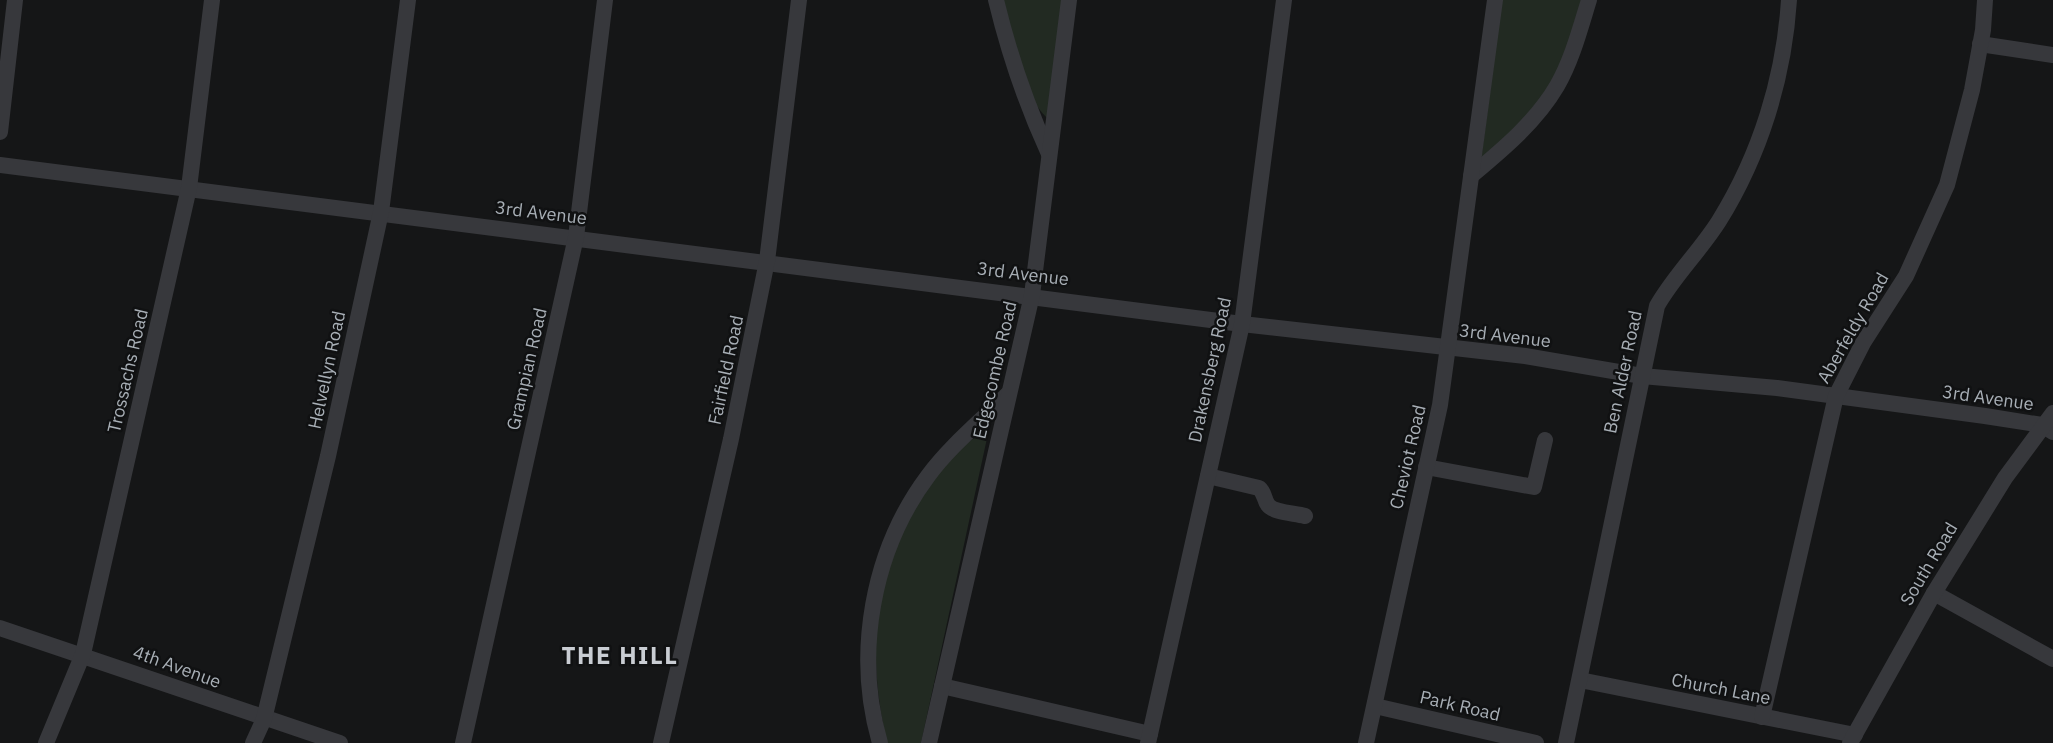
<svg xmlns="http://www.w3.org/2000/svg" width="2053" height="743" font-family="'IBM Plex Sans',sans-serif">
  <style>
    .green { fill: #222a22 }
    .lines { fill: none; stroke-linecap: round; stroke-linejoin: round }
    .minor { stroke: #37383c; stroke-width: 16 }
    .labels { text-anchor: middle; stroke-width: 5; stroke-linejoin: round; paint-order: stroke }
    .street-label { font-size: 18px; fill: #a8afb6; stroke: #101112 }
    .district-label { font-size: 24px; font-weight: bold; letter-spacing: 1.5px; fill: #c9cdd3; stroke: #101112 }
  </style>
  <rect width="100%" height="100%" fill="#151617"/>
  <g class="green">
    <path d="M1003 0H1063L1048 119C1018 91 1013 38 1003 0Z"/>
    <path d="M1502 0H1586L1545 103 1481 160Z"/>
    <path d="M989 429 921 743H887C866 650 872 569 928 489 936 478 944 461 955 452 965 443 978 436 989 429Z"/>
  </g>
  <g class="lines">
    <g class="minor">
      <path d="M996 0C1009 54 1026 104 1049 154"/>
      <path d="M1980 44 2053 55"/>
      <path d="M0 132 15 0"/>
      <path d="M0 165 1242 324 1525 356 1642 376 1777 388 1985 416 2042 425 2053 432"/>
      <path d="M1471 176C1502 150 1536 122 1557 86 1572 60 1580 29 1589 0"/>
      <path d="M1426 467 1534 487 1545 440"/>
      <path d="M1208 476 1259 488C1265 493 1264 500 1268 505 1274 513 1295 513 1305 516"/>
      <path d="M1934 593 2053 659"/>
      <path d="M0 628 340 743"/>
      <path d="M1580 680 1855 735"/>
      <path d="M942 686 1150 734"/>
      <path d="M1375 706 1536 743"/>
      <path d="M1762 717 1836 396 1863 343 1906 276 1947 185 1972 90 1983 30 1985 0"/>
      <path d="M46 743 83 654 189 188 212 0"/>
      <path d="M253 743 264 719 328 456 381 212 408 0"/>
      <path d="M463 743 576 237 605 0"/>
      <path d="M661 743 731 439 767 261 799 0"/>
      <path d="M880 743C854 654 872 551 928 476 950 446 981 421 1008 394"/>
      <path d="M929 743 1032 295 1069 0"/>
      <path d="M1148 743 1242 324 1284 0"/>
      <path d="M1366 743 1440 405 1495 0"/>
      <path d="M1566 743 1657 306C1674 276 1700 251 1719 221 1760 155 1784 78 1789 0"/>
      <path d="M1850 743 1934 593 2005 478 2053 413"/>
    </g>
  </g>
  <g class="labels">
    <g class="street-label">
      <text transform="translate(541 213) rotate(7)" y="6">3rd Avenue</text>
      <text transform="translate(1023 274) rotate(7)" y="6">3rd Avenue</text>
      <text transform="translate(1853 328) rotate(-60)" y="6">Aberfeldy Road</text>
      <text transform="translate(1505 336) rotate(7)" y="6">3rd Avenue</text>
      <text transform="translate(527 369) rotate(-77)" y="6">Grampian Road</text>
      <text transform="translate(327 370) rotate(-78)" y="6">Helvellyn Road</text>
      <text transform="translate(726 370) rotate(-78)" y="6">Fairfield Road</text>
      <text transform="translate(995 370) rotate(-77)" y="6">Edgecombe Road</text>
      <text transform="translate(1210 370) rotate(-78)" y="6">Drakensberg Road</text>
      <text transform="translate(128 371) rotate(-77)" y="6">Trossachs Road</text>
      <text transform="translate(1623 372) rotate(-78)" y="6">Ben Alder Road</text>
      <text transform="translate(1988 398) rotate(8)" y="6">3rd Avenue</text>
      <text transform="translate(1408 457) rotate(-77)" y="6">Cheviot Road</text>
      <text transform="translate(1929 564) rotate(-59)" y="6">South Road</text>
      <text transform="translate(177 667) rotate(20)" y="6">4th Avenue</text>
      <text transform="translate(1721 689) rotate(11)" y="6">Church Lane</text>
      <text transform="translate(1460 706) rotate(13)" y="6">Park Road</text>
    </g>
    <g class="district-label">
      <text x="620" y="664">THE HILL</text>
    </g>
  </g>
</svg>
